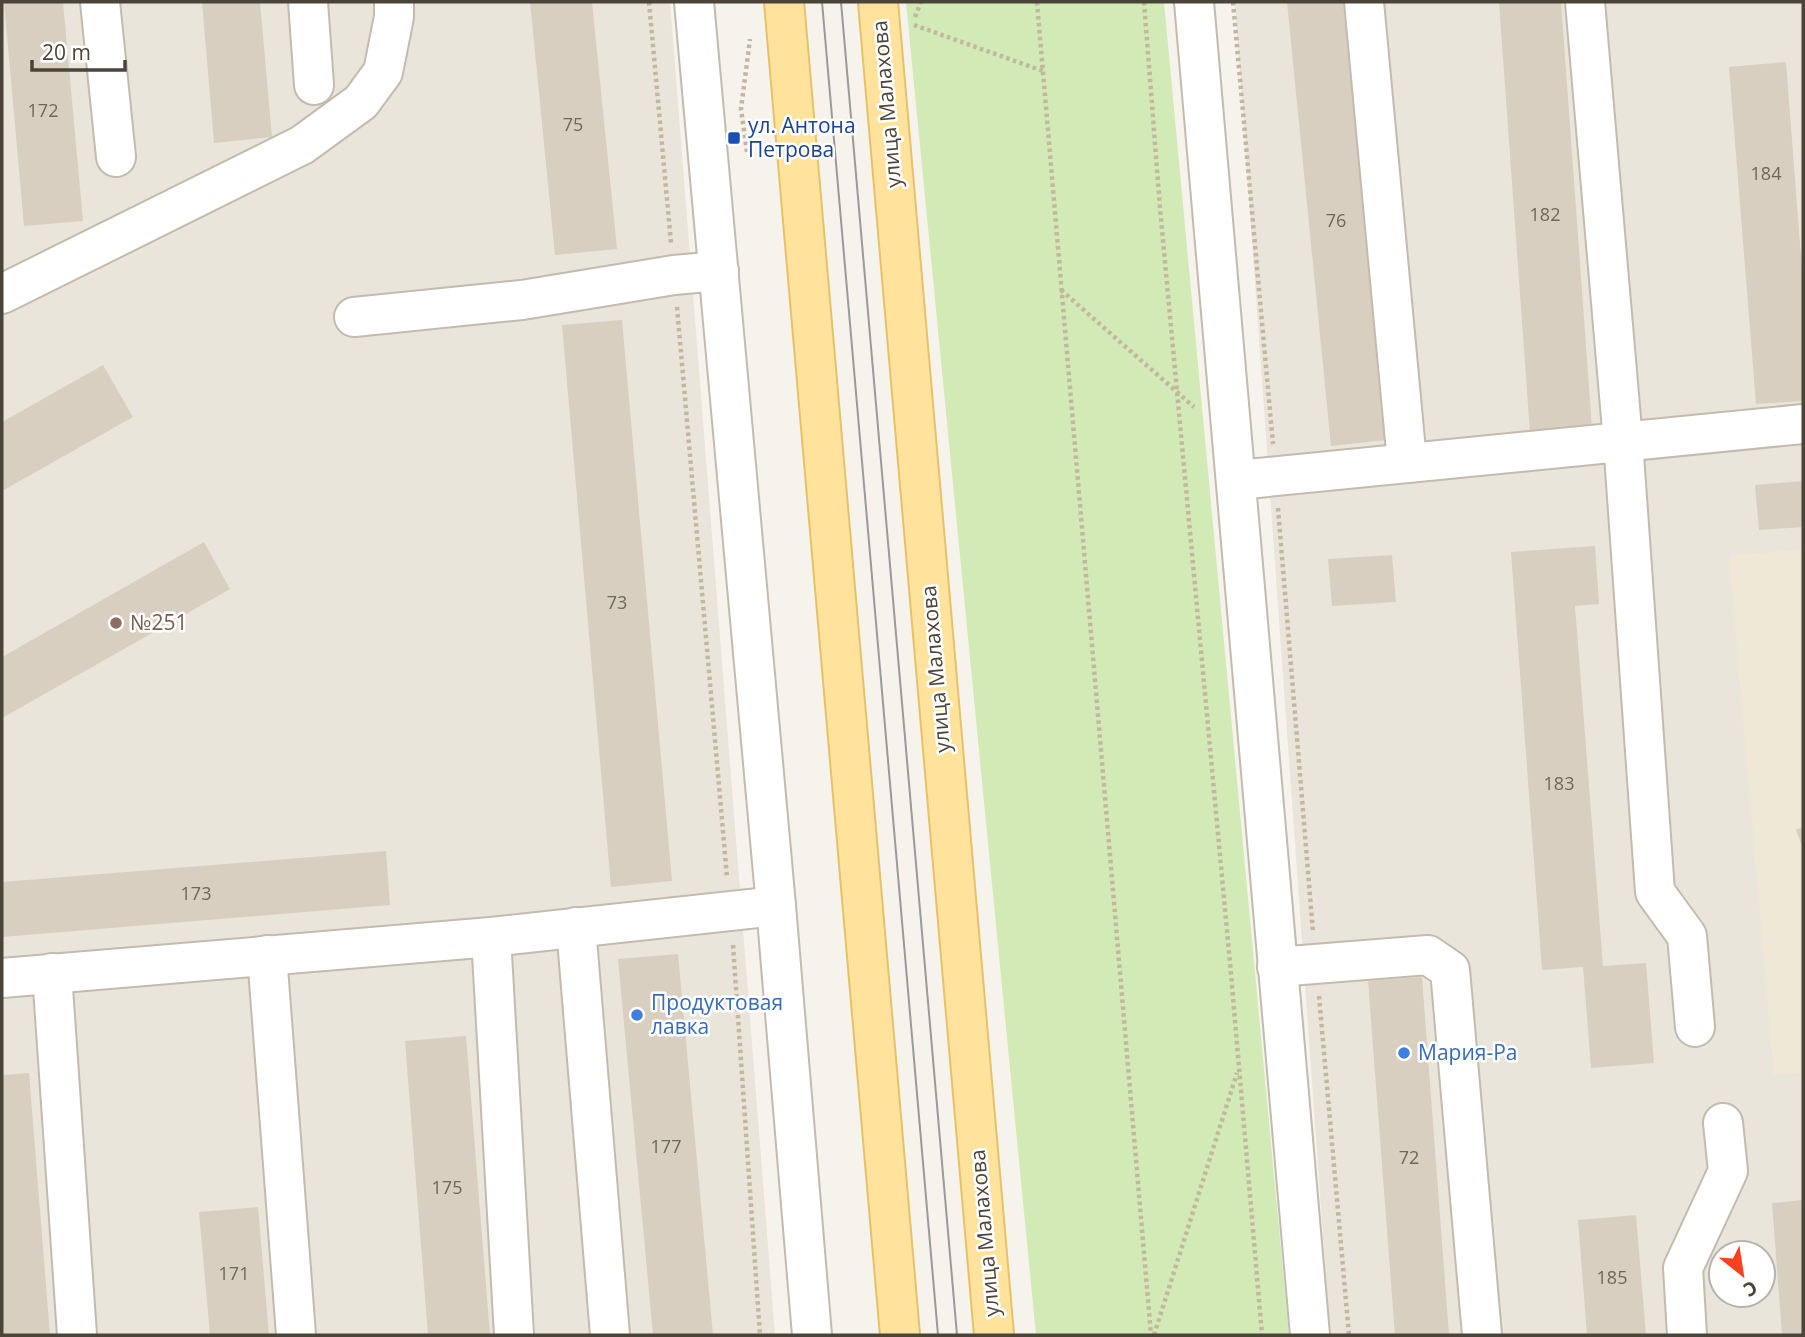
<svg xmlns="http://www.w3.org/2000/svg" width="1805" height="1337" font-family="'Open Sans',sans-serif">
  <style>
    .residential { fill: #eae5da; fill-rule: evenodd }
    .education { fill: #efe8d6 }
    .green { fill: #d2eab5 }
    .building { fill: #d8cfc1 }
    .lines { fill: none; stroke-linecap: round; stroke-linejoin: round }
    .minor-casing { stroke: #c2bbae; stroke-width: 42 }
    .major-casing { stroke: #e6c16a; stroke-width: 42 }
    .path { stroke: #c4b79f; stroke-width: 4.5; stroke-dasharray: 3.5 3.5; stroke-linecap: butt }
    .minor { stroke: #fff; stroke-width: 38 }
    .major { stroke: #ffe39c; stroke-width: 38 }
    .tram { stroke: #9a9a9a; stroke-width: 2 }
    .transit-dot { fill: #1a4fb4; stroke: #fff; stroke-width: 2.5 }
    .education-dot { fill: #8d6e63; stroke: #fff; stroke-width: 2.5 }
    .shop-dot { fill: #3f7fe0; stroke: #fff; stroke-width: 2.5 }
    .labels { text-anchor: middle; stroke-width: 5; stroke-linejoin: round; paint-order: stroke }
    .number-label { font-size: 18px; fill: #6e675b }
    .street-label { font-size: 21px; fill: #4b4439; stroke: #fff }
    .transit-label { font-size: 21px; fill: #164399; stroke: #fff; text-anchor: start }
    .education-label { font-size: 21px; fill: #785e54; stroke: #fff; text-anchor: start }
    .shop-label { font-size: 21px; fill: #366cbe; stroke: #fff; text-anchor: start }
  </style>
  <rect width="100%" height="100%" fill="#f6f3ec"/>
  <g class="residential">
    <path d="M2 2H670L775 1335H2Z"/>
    <path d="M1235 2H1803V1335H1330ZM1721 1253H1763V1295H1721Z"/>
  </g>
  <path class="education" d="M1803 549V1073L1774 1075 1729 556Z"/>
  <path class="green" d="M906 2H1164L1289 1335H1036Z"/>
  <g class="building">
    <path d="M4 2H63L83 221 24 226Z"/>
    <path d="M202 2H260L272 137 214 143Z"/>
    <path d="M530 2H592L617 249 555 255Z"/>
    <path d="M1287 2H1343L1386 440 1331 446Z"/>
    <path d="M1499 2H1561L1592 428 1530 433Z"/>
    <path d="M1786 62 1803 282V401L1756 404 1729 67Z"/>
    <path d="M622 320 672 881 611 887 562 325Z"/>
    <path d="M103 365 133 417 2 491V422Z"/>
    <path d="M1803 481V527L1759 530 1755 485Z"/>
    <path d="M204 542 230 589 2 718V657Z"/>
    <path d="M1595 546 1599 604 1575 606 1603 966 1646 963 1654 1063 1591 1068 1583 967 1542 970 1511 552Z"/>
    <path d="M1392 555 1396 602 1332 606 1328 559Z"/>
    <path d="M1803 827V849L1796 830Z"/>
    <path d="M386 851 390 905 2 937V882Z"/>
    <path d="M678 954 713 1335H653L618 959Z"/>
    <path d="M1422 977 1449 1335H1395L1368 981Z"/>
    <path d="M466 1036 490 1335H428L405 1041Z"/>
    <path d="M29 1073 50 1335H2V1075Z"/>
    <path d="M1803 1200V1335H1782L1772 1203Z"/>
    <path d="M258 1207 269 1335H210L199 1212Z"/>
    <path d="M1636 1215 1646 1335H1587L1578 1220Z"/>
  </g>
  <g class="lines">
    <defs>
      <g id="minor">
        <path d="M100 2 116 157"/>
        <path d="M308 2 314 85"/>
        <path d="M694 2 776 906 812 1335"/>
        <path d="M1194 2 1310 1335"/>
        <path d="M1364 2 1407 462"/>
        <path d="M1585 2 1623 441 1655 892 1687 936 1695 1027"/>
        <path d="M2 294 302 145 361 102 383 72 394 17V2"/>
        <path d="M354 317 522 300 674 275 719 271"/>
        <path d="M1237 480 1803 424"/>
        <path d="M576 927 610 1335"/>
        <path d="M491 937 514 1335"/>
        <path d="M267 955 296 1335"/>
        <path d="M1277 967 1428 955 1450 970 1482 1335"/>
        <path d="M52 973 77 1335"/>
        <path d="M2 978 491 937 776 906"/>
        <path d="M1687 1335 1683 1268 1728 1171 1723 1123"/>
      </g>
      <g id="major">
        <path d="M784 2 900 1335"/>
        <path d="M878 2 994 1335"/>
      </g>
    </defs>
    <use href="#minor" class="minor-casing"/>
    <use href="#major" class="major-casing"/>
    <g class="path">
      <path d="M649 2 671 243"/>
      <path d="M1037 2 1151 1335"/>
      <path d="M1144 2 1160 208 1231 974 1262 1335"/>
      <path d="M1233 2 1273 444"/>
      <path d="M915 17 921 2"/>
      <path d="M914 25 1043 71"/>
      <path d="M747 152 741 109 750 39"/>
      <path d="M1061 290 1194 407"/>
      <path d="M677 307 727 877"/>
      <path d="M1278 508 1313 932"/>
      <path d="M733 945 760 1335"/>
      <path d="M1319 996 1349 1335"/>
      <path d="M1154 1335 1237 1073"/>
    </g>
    <use href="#minor" class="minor"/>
    <use href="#major" class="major"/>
    <g class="tram">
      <path d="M822 2 938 1335"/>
      <path d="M841 2 957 1335"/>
    </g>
  </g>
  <rect class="transit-dot" x="727" y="131" width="14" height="14" rx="3.5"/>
  <circle class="education-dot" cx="116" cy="623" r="7"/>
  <g class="shop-dot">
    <circle cx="637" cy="1015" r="7"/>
    <circle cx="1404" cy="1053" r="7"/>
  </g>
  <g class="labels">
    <g class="number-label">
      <text x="43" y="117">172</text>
      <text x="573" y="131">75</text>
      <text x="1766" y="180">184</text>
      <text x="1545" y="221">182</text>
      <text x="1336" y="227">76</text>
      <text x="617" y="609">73</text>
      <text x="1559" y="790">183</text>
      <text x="196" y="900">173</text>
      <text x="666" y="1153">177</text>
      <text x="1409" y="1164">72</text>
      <text x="447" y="1194">175</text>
      <text x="234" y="1280">171</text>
      <text x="1612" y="1284">185</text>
    </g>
    <g class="street-label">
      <text transform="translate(887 104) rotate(-95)" y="7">улица Малахова</text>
      <text transform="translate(936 669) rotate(-95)" y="7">улица Малахова</text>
      <text transform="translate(985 1233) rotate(-95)" y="7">улица Малахова</text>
    </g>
    <g class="transit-label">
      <text x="748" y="133">ул. Антона<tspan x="748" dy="24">Петрова</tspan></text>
    </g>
    <g class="education-label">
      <text x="130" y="630">№251</text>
    </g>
    <g class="shop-label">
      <text x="651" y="1010">Продуктовая<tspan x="651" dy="24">лавка</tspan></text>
      <text x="1418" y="1060">Мария-Ра</text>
    </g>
  </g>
  <rect width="1805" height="1337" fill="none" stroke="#4b4439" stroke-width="7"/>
  <g transform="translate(1742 1274) rotate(150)"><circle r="33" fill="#ffffff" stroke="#b7b4b0" stroke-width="2"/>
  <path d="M0-5L12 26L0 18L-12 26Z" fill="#fc3f1d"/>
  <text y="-10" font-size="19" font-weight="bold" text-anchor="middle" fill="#4b4439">С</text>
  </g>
  <path d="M32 60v10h93v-10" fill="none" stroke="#4b4439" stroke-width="3.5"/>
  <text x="42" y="60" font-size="21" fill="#4b4439" stroke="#ffffff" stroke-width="5" paint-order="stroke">20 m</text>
</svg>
